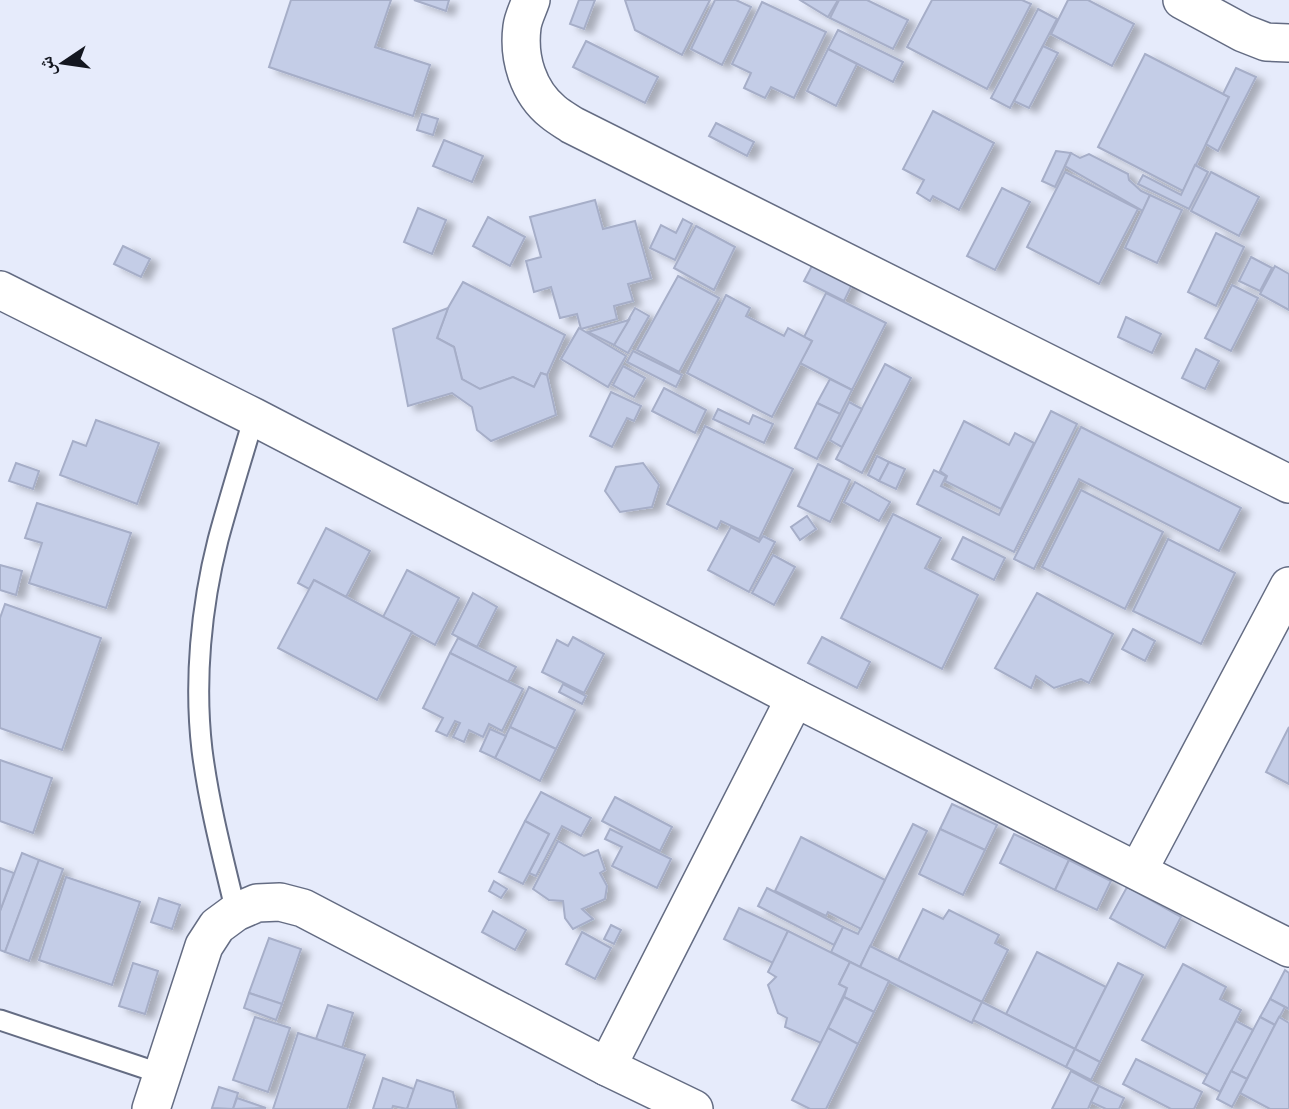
<svg xmlns="http://www.w3.org/2000/svg" width="1289" height="1109" font-family="Helvetica,'Noto Naskh Arabic',sans-serif">
  <style>
    .building { fill: #c4cde7; stroke: #a6aec8; stroke-width: 2; filter: url(#shadow) }
    .lines { fill: none; stroke-linecap: round; stroke-linejoin: round }
    .service-casing { stroke: #646c83; stroke-width: 23 }
    .minor-casing { stroke: #646c83; stroke-width: 40 }
    .service { stroke: #fff; stroke-width: 19 }
    .minor { stroke: #fff; stroke-width: 37 }
  </style>
  <defs>
    <filter id="shadow"><feDropShadow dx="8" dy="4.5" stdDeviation="3.5" flood-color="#0004"/></filter>
  </defs>
  <rect width="100%" height="100%" fill="#e6ebfb"/>
  <g class="building">
    <path d="M291 0H391L375 47 430 65 413 116 269 67Z"/>
    <path d="M414 0H449L446 11Z"/>
    <path d="M579 0H595L584 29 570 24Z"/>
    <path d="M625 0H710L682 55 635 30Z"/>
    <path d="M715 0H736L751 7 722 65 691 49Z"/>
    <path d="M800 0H838L828 17Z"/>
    <path d="M839 0H867L908 20 893 49 830 18Z"/>
    <path d="M932 0H1022L1031 4 987 89 907 47Z"/>
    <path d="M1068 0H1088L1134 24 1112 66 1051 34Z"/>
    <path d="M762 2 826 32 794 98 771 87 765 98 744 88 751 73 732 64Z"/>
    <path d="M1038 9 1057 19 1010 108 991 98Z"/>
    <path d="M838 30 903 62 893 82 828 49Z"/>
    <path d="M586 41 658 77 645 103 573 67Z"/>
    <path d="M1043 46 1058 53 1029 108 1014 101Z"/>
    <path d="M828 49 857 64 836 106 807 91Z"/>
    <path d="M1145 54 1229 97 1183 191 1098 147Z"/>
    <path d="M1236 68 1256 77 1218 151 1206 144 1229 97 1223 94Z"/>
    <path d="M933 111 994 143 959 210 933 196 930 201 917 193 924 180 903 169Z"/>
    <path d="M422 114 438 119 433 135 417 130Z"/>
    <path d="M716 123 754 142 747 156 709 136Z"/>
    <path d="M444 140 483 156 472 182 433 166Z"/>
    <path d="M1056 151 1071 153 1055 187 1042 181Z"/>
    <path d="M1071 153 1080 158 1089 154 1128 174 1129 180 1141 191 1150 195 1143 211 1065 166Z"/>
    <path d="M1195 165 1208 172 1189 209 1138 184 1143 175 1181 195Z"/>
    <path d="M1065 172 1138 209 1099 284 1027 247Z"/>
    <path d="M1211 172 1259 197 1239 236 1191 211Z"/>
    <path d="M1002 188 1030 202 995 270 967 256Z"/>
    <path d="M1150 195 1182 210 1157 263 1125 248Z"/>
    <path d="M595 200 603 229 635 221 651 278 628 284 633 301 614 306 617 319 581 329 577 314 560 318 551 287 534 292 526 261 541 257 530 217Z"/>
    <path d="M418 208 446 220 432 254 404 242Z"/>
    <path d="M488 217 525 237 510 266 473 246Z"/>
    <path d="M683 219 692 224 675 260 650 248 661 225 676 233Z"/>
    <path d="M696 226 735 247 714 290 674 268Z"/>
    <path d="M1216 233 1244 247 1216 306 1188 292Z"/>
    <path d="M123 246 150 259 141 277 114 264Z"/>
    <path d="M1251 257 1272 268 1260 291 1239 281Z"/>
    <path d="M815 260 854 280 844 301 804 281Z"/>
    <path d="M1275 266 1289 274V310L1260 294Z"/>
    <path d="M678 276 719 298 679 372 637 350Z"/>
    <path d="M463 282 565 335 547 375 541 373 534 387 513 377 480 389 462 379 454 347 437 338 448 308Z"/>
    <path d="M1232 285 1258 298 1231 351 1205 338Z"/>
    <path d="M826 293 886 323 852 390 800 363 812 341 804 337Z"/>
    <path d="M726 295 750 308 746 316 784 336 788 328 812 341 772 417 687 373Z"/>
    <path d="M448 308 437 338 454 347 462 379 480 389 513 377 534 387 541 373 547 375 556 415 491 441 477 430 472 407 452 393 408 406 393 329Z"/>
    <path d="M635 308 649 316 628 353 614 345Z"/>
    <path d="M1126 317 1161 334 1152 353 1118 337Z"/>
    <path d="M629 320 614 345 588 332Z"/>
    <path d="M579 328 626 356 608 387 561 359Z"/>
    <path d="M1196 349 1219 361 1205 389 1182 378Z"/>
    <path d="M633 351 682 375 676 387 627 362Z"/>
    <path d="M885 364 911 378 862 473 836 459Z"/>
    <path d="M623 366 645 378 634 397 613 385Z"/>
    <path d="M830 379 852 390 840 414 817 403Z"/>
    <path d="M664 388 706 410 695 433 652 411Z"/>
    <path d="M611 392 641 406 634 421 627 418 612 447 590 436Z"/>
    <path d="M849 402 862 409 842 447 830 440Z"/>
    <path d="M817 403 840 414 817 459 795 448Z"/>
    <path d="M718 409 749 424 753 415 773 424 764 443 713 419Z"/>
    <path d="M1051 411 1077 424 1014 552 917 504 934 470 946 476 941 486 999 515Z"/>
    <path d="M96 420 159 443 137 504 60 475 73 441 86 446Z"/>
    <path d="M964 421 1009 445 1015 433 1034 443 1001 509 945 481 947 476 940 471Z"/>
    <path d="M705 426 793 469 759 539 721 521 717 529 667 504Z"/>
    <path d="M1081 427 1241 508 1219 551 1079 479 1034 569 1014 559Z"/>
    <path d="M877 456 889 462 879 481 868 475Z"/>
    <path d="M889 462 905 469 896 489 879 481Z"/>
    <path d="M16 463 39 471 33 489 9 481Z"/>
    <path d="M643 463 659 485 652 507 620 512 605 491 616 467Z"/>
    <path d="M818 464 850 480 830 522 798 506Z"/>
    <path d="M855 482 890 502 879 521 844 502Z"/>
    <path d="M1081 490 1163 532 1125 609 1042 567Z"/>
    <path d="M37 503 131 533 106 608 29 583 42 543 25 538Z"/>
    <path d="M893 514 941 538 925 568 978 595 942 669 841 618Z"/>
    <path d="M807 516 816 529 800 540 791 527Z"/>
    <path d="M731 527 759 542 763 536 775 542 749 592 708 570Z"/>
    <path d="M326 528 370 551 346 597 314 580 309 589 298 583Z"/>
    <path d="M963 537 1005 558 994 580 952 559Z"/>
    <path d="M1168 539 1235 573 1201 644 1133 611Z"/>
    <path d="M773 555 795 567 774 605 752 593Z"/>
    <path d="M0 565 22 571 16 595 0 590Z"/>
    <path d="M407 570 459 598 435 645 383 617Z"/>
    <path d="M314 580 412 632 377 700 278 648Z"/>
    <path d="M473 593 497 607 477 647 452 634Z"/>
    <path d="M1037 593 1113 634 1089 683 1081 679 1054 688 1036 676 1031 688 995 668Z"/>
    <path d="M5 604 101 638 62 750 0 728V618Z"/>
    <path d="M1133 629 1155 641 1145 661 1122 649Z"/>
    <path d="M573 637 604 654 584 693 542 672 557 640 568 646Z"/>
    <path d="M822 637 870 662 857 688 808 663Z"/>
    <path d="M458 638 516 667 508 682 450 653Z"/>
    <path d="M450 653 523 689 502 731 489 724 483 737 469 730 464 742 453 737 460 723 455 721 447 736 436 731 443 718 423 708Z"/>
    <path d="M563 684 586 696 582 704 559 692Z"/>
    <path d="M529 687 575 710 556 749 510 727Z"/>
    <path d="M510 727 556 749 540 781 495 758Z"/>
    <path d="M1289 727V784L1266 772Z"/>
    <path d="M490 729 506 736 495 758 480 751Z"/>
    <path d="M0 760 52 778 33 833 0 821Z"/>
    <path d="M541 792 591 818 581 836 562 826 536 876 529 873 549 834 525 821Z"/>
    <path d="M615 797 672 827 660 851 602 821Z"/>
    <path d="M952 804 997 825 985 850 940 829Z"/>
    <path d="M525 821 549 834 523 884 499 872Z"/>
    <path d="M913 824 927 831 860 967 831 952 843 927 858 934Z"/>
    <path d="M610 829 671 859 657 888 612 866 622 847 605 839Z"/>
    <path d="M940 829 985 850 963 895 919 874Z"/>
    <path d="M1014 834 1069 860 1055 890 1000 863Z"/>
    <path d="M801 837 885 880 861 929 828 912 826 916 775 891Z"/>
    <path d="M558 841 584 856 598 850 605 870 600 873 607 886 605 899 582 909 593 919 573 929 565 918 563 901 549 900 533 889Z"/>
    <path d="M22 853 39 860 5 952 0 950V911Z"/>
    <path d="M39 860 63 869 29 961 5 952Z"/>
    <path d="M1069 860 1111 881 1097 910 1055 890Z"/>
    <path d="M0 868 14 873 0 911Z"/>
    <path d="M66 877 140 902 112 985 39 960Z"/>
    <path d="M494 881 507 889 501 898 489 891Z"/>
    <path d="M1127 887 1181 917 1165 948 1110 918Z"/>
    <path d="M767 888 843 927 834 945 758 906Z"/>
    <path d="M159 898 180 905 172 929 151 922Z"/>
    <path d="M739 908 788 931 773 963 724 939Z"/>
    <path d="M923 909 943 919 949 910 999 935 995 943 1008 950 982 1002 898 960Z"/>
    <path d="M493 911 526 930 515 950 482 932Z"/>
    <path d="M611 925 621 930 614 944 604 939Z"/>
    <path d="M788 931 850 962 839 984 847 988 821 1043 785 1027 787 1018 778 1013 768 985 776 977 768 972Z"/>
    <path d="M582 932 611 948 595 979 566 964Z"/>
    <path d="M269 938 301 949 282 1004 249 993Z"/>
    <path d="M870 946 982 1002 972 1023 860 967Z"/>
    <path d="M1037 952 1106 987 1075 1049 1006 1014Z"/>
    <path d="M850 962 889 981 874 1012 844 997 847 988 839 984Z"/>
    <path d="M133 963 158 971 145 1014 119 1006Z"/>
    <path d="M1118 963 1143 975 1100 1062 1075 1049Z"/>
    <path d="M1183 964 1226 987 1220 999 1241 1010 1208 1075 1142 1040Z"/>
    <path d="M1285 970 1289 973V1009L1270 999Z"/>
    <path d="M249 993 282 1004 276 1020 244 1008Z"/>
    <path d="M844 997 874 1012 858 1044 828 1028Z"/>
    <path d="M1270 999 1285 1007 1275 1025 1260 1017Z"/>
    <path d="M982 1002 1075 1049 1066 1067 973 1020Z"/>
    <path d="M328 1005 353 1013 342 1048 316 1039Z"/>
    <path d="M255 1017 290 1028 268 1092 233 1080Z"/>
    <path d="M1260 1017 1275 1025 1247 1079 1231 1071Z"/>
    <path d="M1279 1017 1289 1023V1109H1270L1240 1093Z"/>
    <path d="M1236 1021 1253 1030 1220 1092 1203 1083Z"/>
    <path d="M828 1028 858 1044 826 1109H810L792 1100Z"/>
    <path d="M298 1033 365 1055 347 1109H273Z"/>
    <path d="M1075 1049 1100 1062 1091 1080 1066 1067Z"/>
    <path d="M1136 1059 1202 1092 1194 1109H1171L1123 1084Z"/>
    <path d="M1071 1071 1099 1086 1091 1102 1088 1109H1052Z"/>
    <path d="M1231 1071 1247 1079 1232 1107 1217 1099Z"/>
    <path d="M383 1078 414 1089 407 1109 393 1106 392 1109H373Z"/>
    <path d="M417 1080 453 1092 457 1109H407Z"/>
    <path d="M1099 1086 1124 1098 1119 1109H1106L1091 1102Z"/>
    <path d="M219 1087 238 1093 233 1109 212 1108Z"/>
    <path d="M237 1098 266 1108 233 1109Z"/>
  </g>
  <g class="lines">
    <defs>
      <g id="service">
        <path d="M236 912C223 858 209 805 202 750 194 681 201 607 218 540 229 499 242 458 254 417"/>
        <path d="M0 1020 162 1074"/>
      </g>
      <g id="minor">
        <path d="M531 0C528 9 523 18 522 27 518 58 528 92 553 112 559 117 566 121 572 125L1289 484"/>
        <path d="M1182 0 1243 33 1266 42 1289 43"/>
        <path d="M0 290 254 417 795 698 1289 948"/>
        <path d="M1138 871 1289 586"/>
        <path d="M607 1067 795 698"/>
        <path d="M151 1109 204 946 217 926 236 912 257 903 280 902 303 908 607 1067 694 1109"/>
      </g>
    </defs>
    <use href="#service" class="service-casing"/>
    <use href="#minor" class="minor-casing"/>
    <use href="#service" class="service"/>
    <use href="#minor" class="minor"/>
  </g>
  <g transform="translate(63 63) rotate(257)" stroke="#e6ebfb" stroke-width="5" paint-order="stroke">
  <path d="M0-5L12 26L0 18L-12 26Z" fill="#141720"/>
  <text y="-10" font-size="19" font-weight="bold" text-anchor="middle" fill="#141720">ش</text>
  </g>
</svg>
